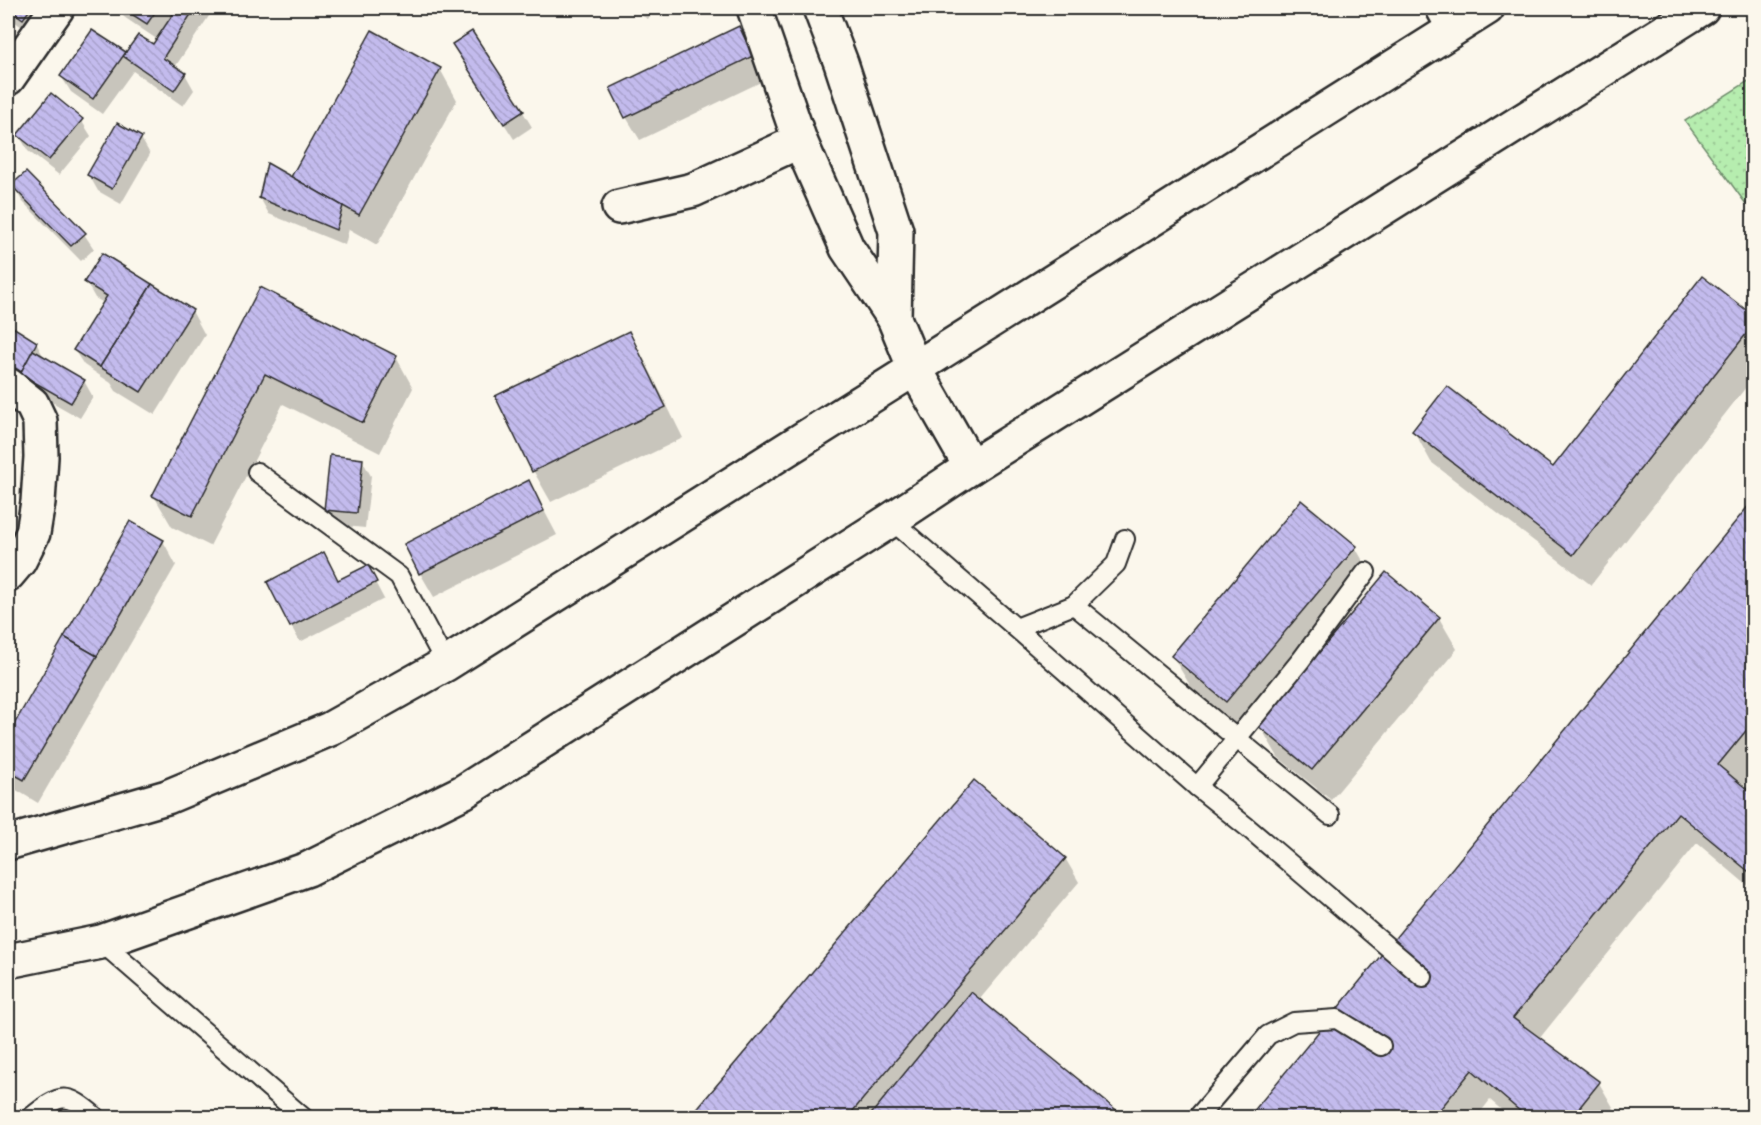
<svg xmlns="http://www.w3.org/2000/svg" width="1761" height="1125" font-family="Dekko,sans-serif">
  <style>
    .grass { fill: url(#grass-dots); stroke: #708c6d; stroke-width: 1.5 }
    .shadow { fill: #0003 }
    .building { fill: url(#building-back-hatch); stroke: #2b2b2b; stroke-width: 1.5 }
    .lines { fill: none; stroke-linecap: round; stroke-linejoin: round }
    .lane-casing { stroke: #2b2b2b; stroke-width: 22 }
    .street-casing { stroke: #2b2b2b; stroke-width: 38 }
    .secondary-casing { stroke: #2b2b2b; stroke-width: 38 }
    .lane { stroke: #fbf7ec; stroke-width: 18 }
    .street { stroke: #fbf7ec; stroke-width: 33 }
    .secondary { stroke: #fbf7ec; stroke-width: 33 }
  </style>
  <defs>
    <pattern id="grass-dots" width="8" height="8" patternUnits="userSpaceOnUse" patternTransform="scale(1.5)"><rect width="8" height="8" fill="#b6edaf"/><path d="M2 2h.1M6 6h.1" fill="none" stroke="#9dcb97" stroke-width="1.8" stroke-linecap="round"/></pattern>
    <pattern id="building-back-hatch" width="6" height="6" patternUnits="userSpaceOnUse" patternTransform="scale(1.5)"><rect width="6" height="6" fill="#c3bbed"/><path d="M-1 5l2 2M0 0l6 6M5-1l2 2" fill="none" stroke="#a8a1cb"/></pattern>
  </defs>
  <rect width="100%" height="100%" fill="#fbf7ec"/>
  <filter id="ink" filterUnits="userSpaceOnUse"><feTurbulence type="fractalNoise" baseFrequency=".0167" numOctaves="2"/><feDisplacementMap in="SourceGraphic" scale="12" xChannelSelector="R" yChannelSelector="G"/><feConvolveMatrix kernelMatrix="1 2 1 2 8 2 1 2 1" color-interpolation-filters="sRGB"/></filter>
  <g filter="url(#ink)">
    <path class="grass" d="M1753 78V201L1746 204 1685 121Z"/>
    <g class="shadow">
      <path d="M8 8H51L32 34 8 17Z"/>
      <path d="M118 8H211L213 10 175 67 185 74 194 90 183 106 133 71 102 114 71 92 61 76 154 46 158 40 124 17Z"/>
      <path d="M628 8H654L648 19Z"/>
      <path d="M738 28 765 80 640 140 626 117Z"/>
      <path d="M463 60 523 112 532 127 514 139Z"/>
      <path d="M440 69 457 100 377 245 349 229 345 245 269 214 260 198 295 181Z"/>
      <path d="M81 120 91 136 59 175 28 151 19 135Z"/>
      <path d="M141 138 150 154 121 204 98 191 89 175Z"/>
      <path d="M13 185 84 234 94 249 81 261 22 201Z"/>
      <path d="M86 282 192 311 205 335 155 415 116 391 111 383 84 365 74 350 104 303 95 298Z"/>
      <path d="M260 289 396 357 413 388 380 453 283 404 210 546 172 527 154 496Z"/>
      <path d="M1754 318V377L1591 585 1431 462 1414 431 1553 469Z"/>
      <path d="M8 325 36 343 45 359 84 381 93 397 80 418 8 377Z"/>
      <path d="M629 333 646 363 683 438 551 502 534 472 497 397Z"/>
      <path d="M362 460 371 476 365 528 335 525 326 509Z"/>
      <path d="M529 482 557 535 434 597 420 573Z"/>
      <path d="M1754 502V773L1742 787 1754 797V891L1697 843 1539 1039 1599 1083 1617 1114 1614 1118H1511L1490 1100 1476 1118H1250Z"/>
      <path d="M131 523 163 541 176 565 38 803 8 785V738Z"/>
      <path d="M1355 547 1373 578 1244 732 1191 687 1173 657Z"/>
      <path d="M367 567 384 599 300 642 291 626 339 582Z"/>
      <path d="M1386 574 1439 618 1457 649 1331 800 1278 757 1260 726Z"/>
      <path d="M1065 858 1079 882 979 1000 1121 1118H691Z"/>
    </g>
    <g class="building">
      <path d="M8 8H31L23 19Z"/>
      <path d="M122 8H158L147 24Z"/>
      <path d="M177 8H195L163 58 186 73 174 91 123 56 138 35 153 44Z"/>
      <path d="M739 26 753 56 625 118 610 88Z"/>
      <path d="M92 30 126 52 93 99 60 76Z"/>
      <path d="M372 30 441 68 359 215 291 177Z"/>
      <path d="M472 31 524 111 504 124 452 44Z"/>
      <path d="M51 93 83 119 49 160 17 135Z"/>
      <path d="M117 123 142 137 112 189 87 175Z"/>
      <path d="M267 163 343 206 336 230 259 198Z"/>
      <path d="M26 172 86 233 71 246 11 185Z"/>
      <path d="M102 253 152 284 100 367 73 350 107 296 84 282Z"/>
      <path d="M1702 276 1754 316V324L1573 555 1412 431 1447 386 1553 467Z"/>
      <path d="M152 284 193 310 141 392 100 367Z"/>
      <path d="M260 287 397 356 363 423 265 374 192 516 152 496Z"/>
      <path d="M8 324 37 342 20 374 8 367Z"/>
      <path d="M629 331 666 407 532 472 495 396Z"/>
      <path d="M33 350 85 380 71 403 20 374Z"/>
      <path d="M330 455 363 459 357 513 324 510Z"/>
      <path d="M529 480 544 511 419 574 404 544Z"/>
      <path d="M1754 499V721L1718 765 1754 795V876L1678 813 1513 1018 1600 1082 1571 1118H1528L1472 1070 1433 1118H1248Z"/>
      <path d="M1301 500 1357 546 1226 702 1171 656Z"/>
      <path d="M130 521 164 540 97 656 64 637Z"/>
      <path d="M324 552 338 580 368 565 377 582 290 627 267 582Z"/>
      <path d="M1386 572 1440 617 1312 770 1258 726Z"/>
      <path d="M64 637 97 656 24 780 8 771V735Z"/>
      <path d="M974 780 1066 858 847 1118H689Z"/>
      <path d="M971 992 1121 1114 1118 1118H868Z"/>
    </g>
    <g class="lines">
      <defs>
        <g id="lane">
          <path d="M257 472 399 576 446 664"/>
          <path d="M891 520 1016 628 1074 605"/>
          <path d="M1125 539 1116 564 1074 605 1330 815"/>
          <path d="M1016 628 1197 787 1247 827 1423 977"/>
          <path d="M1197 787 1301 660 1366 572"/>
          <path d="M101 942 304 1118"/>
          <path d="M30 1118C61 1093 66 1091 97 1118"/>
          <path d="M1197 1118 1268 1035 1294 1022 1337 1019 1381 1046"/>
        </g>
        <g id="street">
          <path d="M754 8 800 141 847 248 894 318 915 369 971 467"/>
          <path d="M820 8 841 63 896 231 894 318"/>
          <path d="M1443 8 1454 28"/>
          <path d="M8 78 57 8"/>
          <path d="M619 207 693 190 800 141"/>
          <path d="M8 385 32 404 40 421 41 457 38 502 33 533 19 561 8 574"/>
        </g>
        <g id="secondary">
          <path d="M8 843 167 797 330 729 446 664 1487 8"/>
          <path d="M8 961 101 942 308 869 463 792 891 520 971 467 1702 8"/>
        </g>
      </defs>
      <use href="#lane" class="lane-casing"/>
      <use href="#street" class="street-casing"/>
      <use href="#secondary" class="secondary-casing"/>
      <use href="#lane" class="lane"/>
      <use href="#street" class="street"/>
      <use href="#secondary" class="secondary"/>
    </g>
  </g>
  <rect width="1761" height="1125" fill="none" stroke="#fbf7ec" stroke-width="30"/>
  <rect x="15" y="15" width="1731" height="1095" fill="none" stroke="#2b2b2b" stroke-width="2" filter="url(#ink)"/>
</svg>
